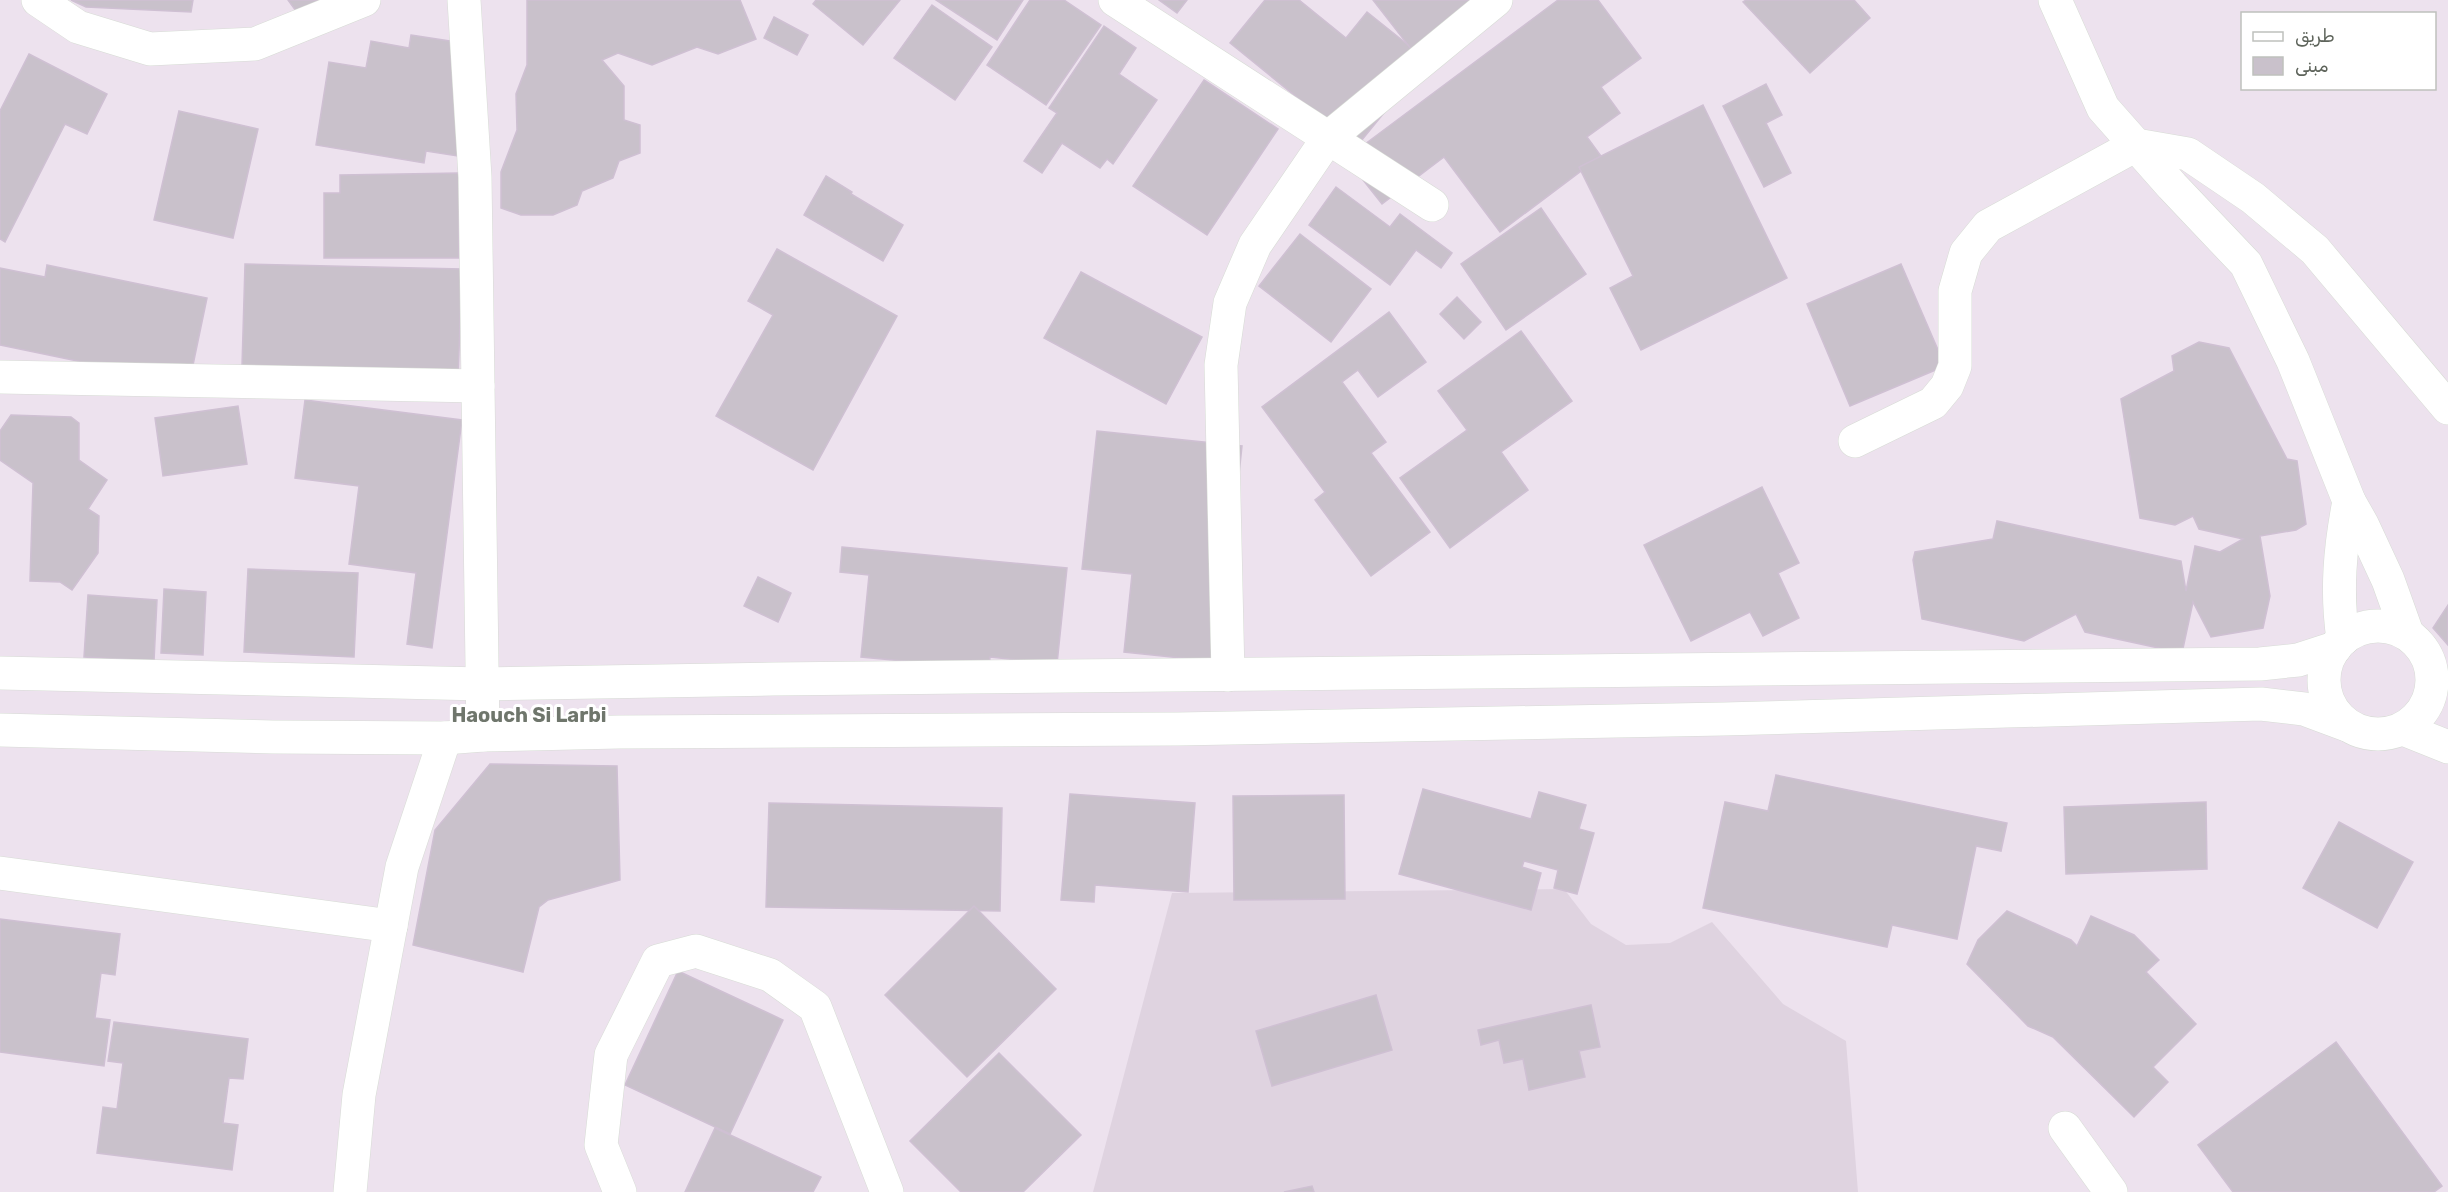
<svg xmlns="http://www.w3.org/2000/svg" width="2448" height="1192" font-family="Rubik,'Noto Naskh Arabic',sans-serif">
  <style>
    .education { fill: #dfd3e0 }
    .building { fill: #c9c1cb; stroke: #cfc0d3; stroke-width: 1.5 }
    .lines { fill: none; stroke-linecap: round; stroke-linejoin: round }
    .minor-casing { stroke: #d7dcd5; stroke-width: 34 }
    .minor { stroke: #fff; stroke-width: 33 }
    .labels { text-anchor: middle; stroke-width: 6; stroke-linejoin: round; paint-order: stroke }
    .quarter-label { font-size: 20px; font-weight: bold; fill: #6f766c; stroke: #fff }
  </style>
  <rect width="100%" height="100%" fill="#ede2ee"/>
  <path class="education" d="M1564 889 1591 924 1626 945 1670 943 1712 922 1783 1004 1846 1041 1858 1192H1093L1172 893Z"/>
  <g class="building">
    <path d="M71 0H193L191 12 86 7Z"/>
    <path d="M288 0H334L304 22Z"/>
    <path d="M527 0H740L756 39 718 54 697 47 652 65 618 53 602 60 624 86V120L640 125V153L619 161 613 178 582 191 577 205 553 215H521L501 208V172L517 130 516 94 527 65Z"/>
    <path d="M816 0H900L863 45 813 4Z"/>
    <path d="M936 0H1023L997 40Z"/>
    <path d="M1030 0H1064L1101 25 1046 105 987 65Z"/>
    <path d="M1159 0H1187L1177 13Z"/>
    <path d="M1265 0H1299L1346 38 1367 12 1427 60 1357 146 1230 43Z"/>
    <path d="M1373 0H1483L1415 54Z"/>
    <path d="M1558 0H1598L1641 58 1601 87 1620 113 1587 137 1601 156 1500 232 1444 157 1382 204 1363 180 1361 147Z"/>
    <path d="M1746 0H1854L1870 18 1810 73 1743 2Z"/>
    <path d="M932 5 992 47 955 100 894 58Z"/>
    <path d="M774 17 808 35 797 55 764 38Z"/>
    <path d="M1104 26 1136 48 1119 74 1157 100 1113 164 1107 159 1100 168 1062 143 1042 173 1024 161 1057 113 1049 108Z"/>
    <path d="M411 35 482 46 464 157 426 151 424 163 316 145 329 62 366 68 371 41 409 48Z"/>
    <path d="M29 54 107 94 87 134 65 124 5 242 0 239V111Z"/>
    <path d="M1204 80 1278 129 1207 235 1133 186Z"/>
    <path d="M1766 84 1782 115 1766 123 1791 173 1764 187 1723 106Z"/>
    <path d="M1703 105 1787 278 1641 350 1610 288 1633 276 1579 167Z"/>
    <path d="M179 111 258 129 233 238 154 220Z"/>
    <path d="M459 173V258H324V193H340V175Z"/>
    <path d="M826 176 852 192 851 194 903 225 883 261 804 215Z"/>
    <path d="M1336 187 1390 227 1400 214 1452 253 1441 268 1416 250 1390 285 1309 225Z"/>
    <path d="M1541 208 1586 274 1506 330 1461 264Z"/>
    <path d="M1300 234 1371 289 1331 342 1259 286Z"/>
    <path d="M777 249 897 316 813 470 716 416 773 315 748 301Z"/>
    <path d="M245 264 462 269 458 379 242 366Z"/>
    <path d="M1901 264 1945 366 1850 406 1807 304Z"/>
    <path d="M47 265 207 298 189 384 0 345V268L45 277Z"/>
    <path d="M1081 272 1202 337 1166 404 1044 338Z"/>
    <path d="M1457 297 1481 322 1464 339 1440 314Z"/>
    <path d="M1389 312 1426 362 1378 397 1358 370 1342 382 1386 442 1371 453 1430 532 1371 576 1315 500 1325 492 1262 407Z"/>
    <path d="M1521 331 1572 401 1501 452 1528 490 1450 548 1400 478 1467 430 1438 391Z"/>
    <path d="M2199 342 2229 348 2287 459 2297 461 2306 524 2296 530 2260 536 2270 596 2263 628 2211 637 2193 602 2182 653 2085 632 2076 614 2024 641 1922 619 1913 560 1915 552 1993 539 1997 521 2181 561 2186 591 2195 546 2220 552 2243 539 2199 529 2193 516 2175 525 2140 518 2121 399 2174 371 2172 356Z"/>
    <path d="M305 400 462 420 432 648 407 644 416 573 349 564 359 486 295 478Z"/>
    <path d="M238 406 247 464 163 476 155 418Z"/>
    <path d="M11 415 71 417 79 423V460L107 480 88 509 99 516 98 553 72 590 60 582 30 581 33 483 0 460V431Z"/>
    <path d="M1097 431 1242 446 1219 662 1124 652 1132 574 1082 569Z"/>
    <path d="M1762 487 1799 563 1778 573 1799 618 1763 636 1750 612 1691 641 1644 545Z"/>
    <path d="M842 547 1067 568 1057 664 990 657 989 669 861 657 869 575 840 572Z"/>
    <path d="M248 569 358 573 354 657 244 652Z"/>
    <path d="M758 577 791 593 778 622 744 606Z"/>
    <path d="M164 589 206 592 203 655 161 653Z"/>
    <path d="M88 595 157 600 154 661 84 657Z"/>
    <path d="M2448 605V645L2433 628Z"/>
    <path d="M490 764 617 766 620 880 548 900 539 907 523 972 413 945 435 830Z"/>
    <path d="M1776 775 2007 823 2001 851 1976 846 1957 939 1892 925 1887 947 1703 908 1725 802 1768 811Z"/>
    <path d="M1423 789 1531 819 1539 792 1586 805 1579 829 1594 833 1577 894 1554 888 1558 870 1524 861 1522 867 1541 873 1531 910 1399 874Z"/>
    <path d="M1070 794 1195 803 1188 892 1095 885 1094 902 1061 900Z"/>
    <path d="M1344 795 1345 899 1234 900 1233 796Z"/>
    <path d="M2206 802 2207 869 2066 874 2064 807Z"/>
    <path d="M769 803 1002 808 1000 911 766 907Z"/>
    <path d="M2339 822 2413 862 2377 928 2303 888Z"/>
    <path d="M974 906 1056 989 967 1077 885 995Z"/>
    <path d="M2007 911 2071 940 2077 946 2091 916 2134 935 2159 960 2146 972 2196 1024 2153 1067 2168 1082 2134 1117 2053 1037 2028 1026 1967 964 1978 940Z"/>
    <path d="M0 919 120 934 115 975 101 973 95 1018 110 1020 104 1066 0 1052Z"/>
    <path d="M678 971 783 1020 730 1134 625 1085Z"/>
    <path d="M1376 995 1392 1050 1272 1086 1256 1031Z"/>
    <path d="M1591 1005 1600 1047 1579 1051 1585 1077 1529 1090 1523 1059 1504 1063 1499 1040 1481 1045 1478 1030Z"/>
    <path d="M114 1022 248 1039 243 1079 229 1078 223 1123 238 1125 232 1170 97 1153 103 1107 117 1109 123 1063 108 1061Z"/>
    <path d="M2336 1042 2442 1186 2434 1192H2233L2198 1145Z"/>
    <path d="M999 1053 1081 1135 1023 1192H961L910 1141Z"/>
    <path d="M715 1128 821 1177 813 1192H685Z"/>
    <path d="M1312 1186 1314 1192H1284Z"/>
  </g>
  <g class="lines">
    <defs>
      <g id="minor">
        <path d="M38 0 78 27 150 49 255 44 364 0"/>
        <path d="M464 0 475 177 483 735"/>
        <path d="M1115 0 1432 205"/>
        <path d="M2055 0 2103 108 2172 186 2246 264 2293 361 2349 501 2362 524 2388 580 2407 633"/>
        <path d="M0 377 478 386"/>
        <path d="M1855 441 1933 403 1947 386 1955 366V291L1966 253 1988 226 2136 145 2188 154 2253 198 2315 250 2448 408"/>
        <circle cx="2378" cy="680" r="54"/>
        <path d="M2343 639C2336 591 2340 548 2349 501"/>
        <path d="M0 673 482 684 773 679 2260 664 2298 660 2335 648"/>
        <path d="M1228 675 1221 365 1230 303 1255 245 1328 138 1496 0"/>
        <path d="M2403 729 2448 747"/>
        <path d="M0 730 273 737 445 738 483 735 619 732 1178 729 1724 719 2261 704 2304 709 2347 725"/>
        <path d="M0 873 391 926"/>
        <path d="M2065 1128 2111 1192"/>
        <path d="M350 1192 359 1095 402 867 445 738"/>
        <path d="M620 1192 601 1145 611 1055 658 961 696 951 770 975 815 1007 887 1192"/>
      </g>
    </defs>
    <use href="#minor" class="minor-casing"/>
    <use href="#minor" class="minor"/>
  </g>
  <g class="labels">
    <g class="quarter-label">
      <text x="529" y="722">Haouch Si Larbi</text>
    </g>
  </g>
  <rect x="2241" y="12" width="195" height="78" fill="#ffffff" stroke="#bfc1bd" stroke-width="1.5"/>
  <rect x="2253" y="32" width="30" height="9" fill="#ffffff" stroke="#bfc1bd" stroke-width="1.5"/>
  <text x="2295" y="42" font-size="18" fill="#5e645b">طريق</text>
  <rect x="2253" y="57" width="30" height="18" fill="#c9c1cb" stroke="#bfc1bd" stroke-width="1.5"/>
  <text x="2295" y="72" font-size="18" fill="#5e645b">مبنى</text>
</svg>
